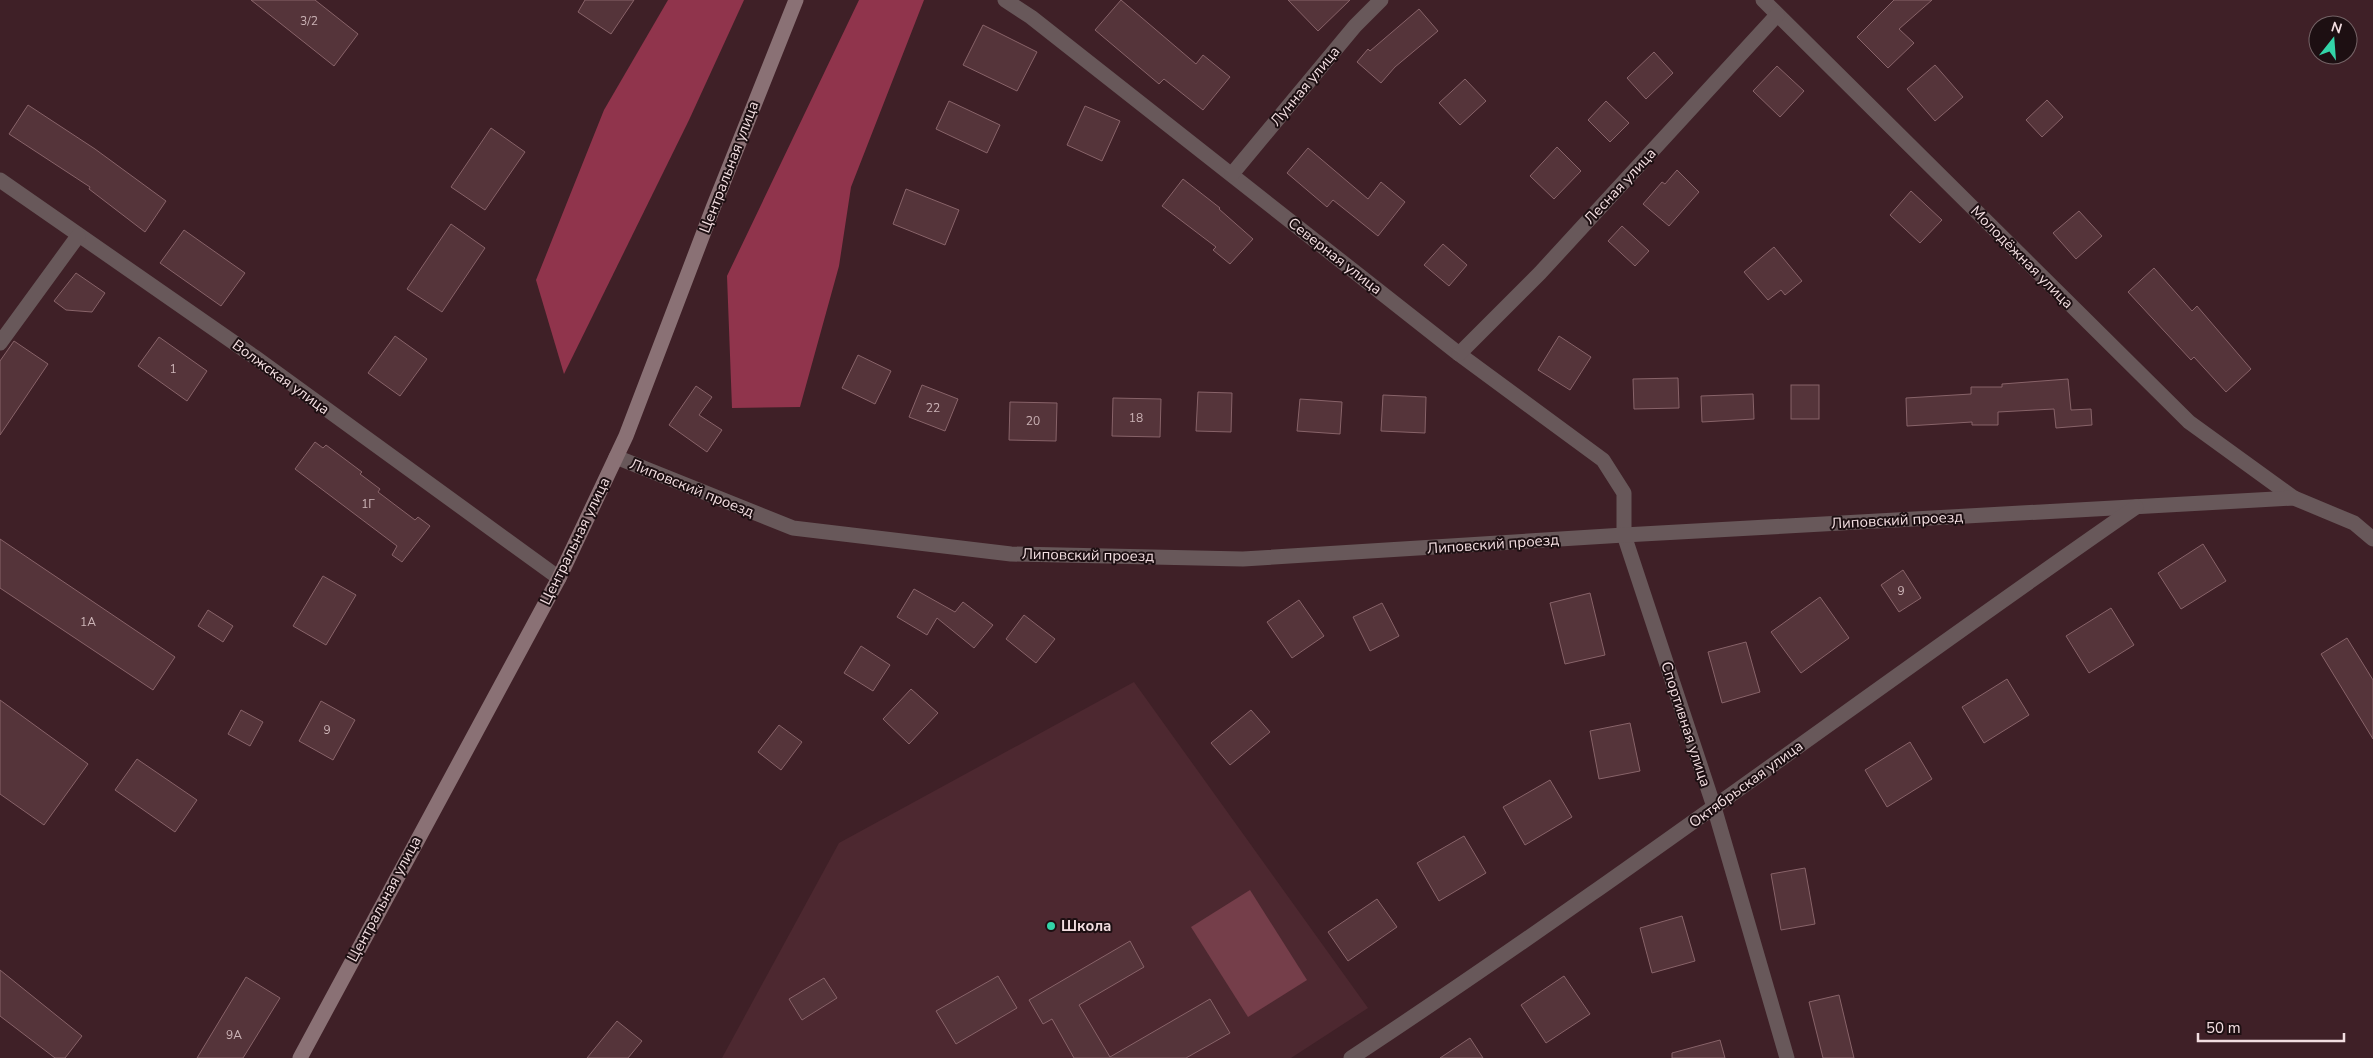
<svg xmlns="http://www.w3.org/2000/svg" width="2373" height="1058" font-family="'Nunito Sans',sans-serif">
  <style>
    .built { fill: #4d2830 }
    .green { fill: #753e4a }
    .forest { fill: #90344c }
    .building { fill: #55343a; stroke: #886369 }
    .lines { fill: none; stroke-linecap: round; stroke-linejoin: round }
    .street { stroke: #68585a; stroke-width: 15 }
    .secondary { stroke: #8a7175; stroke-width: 15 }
    .poi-dot { fill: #33d4a8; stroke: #1d0f12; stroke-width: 2 }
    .labels { text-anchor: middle; stroke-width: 4; stroke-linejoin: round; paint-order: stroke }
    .number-label { font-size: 12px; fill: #ccb4b7 }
    .street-label { font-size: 15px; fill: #f3dee1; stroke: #1d0f12 }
    .poi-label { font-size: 15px; font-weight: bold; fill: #f3dee1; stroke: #1d0f12; text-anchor: start }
  </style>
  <rect width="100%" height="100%" fill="#3f2027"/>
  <path class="built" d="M1134 682 1368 1008 1291 1058H722L839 843Z"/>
  <path class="green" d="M1250 890 1307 980 1248 1017 1191 927Z"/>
  <g class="forest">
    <path d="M668 0H744L689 120 564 374 536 280 604 110Z"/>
    <path d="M859 0H924L851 187 839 266 800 407 732 408 727 276Z"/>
  </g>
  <g class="building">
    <path d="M251 0H315L358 34 334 66Z"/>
    <path d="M585 0H634L611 34 578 12Z"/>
    <path d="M1121 0 1196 64 1203 55 1230 77 1203 110 1164 79 1159 84 1095 30Z"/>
    <path d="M1288 0H1350L1318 31Z"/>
    <path d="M1894 0H1932L1899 29 1914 43 1888 68 1857 37Z"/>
    <path d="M1419 9 1438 31 1395 67 1381 83 1357 62 1368 49 1370 51Z"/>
    <path d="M983 25 1037 52 1017 91 963 65Z"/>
    <path d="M1654 52 1673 73 1646 99 1627 78Z"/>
    <path d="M1935 65 1963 97 1935 121 1907 89Z"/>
    <path d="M1777 66 1804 91 1780 117 1753 91Z"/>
    <path d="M1465 79 1486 101 1460 125 1439 103Z"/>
    <path d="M2047 100 2063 117 2042 137 2026 120Z"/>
    <path d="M949 101 1000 125 987 153 936 129Z"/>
    <path d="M1606 101 1629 123 1610 142 1588 120Z"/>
    <path d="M28 105 95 149 166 201 145 232 89 189 90 187 9 134Z"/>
    <path d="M1085 106 1120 121 1102 161 1067 145Z"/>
    <path d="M491 128 525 152 485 210 451 187Z"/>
    <path d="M1557 147 1581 171 1554 199 1530 176Z"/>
    <path d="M1308 148 1368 199 1381 182 1405 202 1378 236 1333 200 1327 207 1287 173Z"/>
    <path d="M1677 170 1699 192 1669 226 1643 204 1662 182 1665 184Z"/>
    <path d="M1183 179 1220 208 1219 209 1253 239 1230 264 1213 250 1216 247 1162 206Z"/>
    <path d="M906 189 959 210 945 245 893 224Z"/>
    <path d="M1911 191 1942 220 1920 243 1890 215Z"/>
    <path d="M2079 211 2102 236 2076 259 2053 233Z"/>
    <path d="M451 224 485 248 442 312 407 289Z"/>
    <path d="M1622 226 1649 251 1635 266 1608 241Z"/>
    <path d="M184 230 245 273 221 306 160 263Z"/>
    <path d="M1443 244 1467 265 1449 286 1424 265Z"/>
    <path d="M1774 247 1802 281 1785 295 1781 290 1768 300 1744 272Z"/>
    <path d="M2154 268 2192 311 2197 306 2251 369 2226 392 2194 357 2191 360 2128 292Z"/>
    <path d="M76 273 105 293 92 312 66 310 54 301Z"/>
    <path d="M395 336 427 359 400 396 368 373Z"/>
    <path d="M1559 336 1591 357 1570 390 1538 370Z"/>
    <path d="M159 337 207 371 187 401 138 366Z"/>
    <path d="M14 341 48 364 0 435V361Z"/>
    <path d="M858 355 891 371 875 404 842 388Z"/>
    <path d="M1678 378 1679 408 1634 409 1633 379Z"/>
    <path d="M2068 379 2071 410 2091 409 2092 425 2056 428 2054 409 1998 412V425H1972V422L1907 426 1906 398 1971 394V387H2002V384Z"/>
    <path d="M922 385 958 399 945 431 909 417Z"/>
    <rect x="1791" y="385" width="28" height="34"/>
    <path d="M696 386 712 397 699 415 722 430 707 452 669 425Z"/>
    <path d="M1198 392 1232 393 1231 432 1196 431Z"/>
    <path d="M1753 394 1754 419 1702 422 1701 396Z"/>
    <path d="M1383 395 1426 397 1425 433 1381 431Z"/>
    <path d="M1113 398 1161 399 1160 437 1112 436Z"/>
    <path d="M1300 399 1342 402 1340 434 1297 431Z"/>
    <path d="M1010 402 1057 403 1056 441 1009 440Z"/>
    <path d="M315 442 323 448 326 445 362 472 360 474 380 489 378 492 415 520 418 517 430 526 402 562 392 555 397 546 295 469Z"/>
    <path d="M0 539 175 657 153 690 0 588Z"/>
    <path d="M2203 544 2226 581 2181 609 2158 573Z"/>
    <path d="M1903 570 1921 598 1899 612 1881 585Z"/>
    <path d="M323 576 356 595 326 645 293 626Z"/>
    <path d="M914 589 955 612 963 602 993 625 974 648 937 618 927 635 897 617Z"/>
    <path d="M1590 593 1605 655 1565 664 1550 603Z"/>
    <path d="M1820 597 1849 638 1801 673 1771 632Z"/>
    <path d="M1299 600 1324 636 1292 658 1267 622Z"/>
    <path d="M1382 603 1399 636 1370 651 1353 617Z"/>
    <path d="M2111 608 2134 645 2089 673 2066 636Z"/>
    <path d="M208 610 233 626 223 642 198 626Z"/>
    <path d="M1024 615 1055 639 1036 663 1006 639Z"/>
    <path d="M2347 638 2373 680V739L2321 654Z"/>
    <path d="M1746 642 1760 692 1722 703 1708 652Z"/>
    <path d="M861 646 890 665 873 691 844 673Z"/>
    <path d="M2007 679 2029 715 1984 743 1962 707Z"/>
    <path d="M911 689 938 713 909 744 883 719Z"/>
    <path d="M0 700 88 764 44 825 0 794Z"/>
    <path d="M321 701 355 720 333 760 299 741Z"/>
    <path d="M241 710 263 722 250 746 228 734Z"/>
    <path d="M1251 710 1270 732 1230 765 1211 743Z"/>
    <path d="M1630 723 1640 771 1599 779 1590 731Z"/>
    <path d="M779 725 802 742 781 770 758 752Z"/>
    <path d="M1910 742 1932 779 1887 807 1865 770Z"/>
    <path d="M137 759 197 800 175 832 115 790Z"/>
    <path d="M1550 780 1572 817 1525 845 1503 807Z"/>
    <path d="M1464 836 1486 873 1439 901 1417 863Z"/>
    <path d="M1805 868 1815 924 1781 930 1771 874Z"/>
    <path d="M1377 899 1397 927 1348 961 1328 932Z"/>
    <path d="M1682 916 1695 961 1652 973 1640 928Z"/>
    <path d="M1130 941 1144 967 1079 1005 1110 1057 1210 999 1230 1033 1186 1058H1074L1052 1019 1043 1024 1029 1000Z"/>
    <path d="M0 970 82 1036 65 1058H55L0 1016Z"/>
    <path d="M998 976 1017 1008 956 1044 936 1011Z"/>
    <path d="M1564 976 1590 1014 1546 1043 1521 1005Z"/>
    <path d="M246 977 280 998 243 1058H197Z"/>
    <path d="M824 978 837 998 802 1020 789 999Z"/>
    <path d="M1839 995 1854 1058H1823L1809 1002Z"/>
    <path d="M617 1021 642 1041 628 1058H587Z"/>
    <path d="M1470 1038 1483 1058H1440Z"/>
    <path d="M1720 1040 1725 1058H1672V1053Z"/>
  </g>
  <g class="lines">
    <g class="street">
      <path d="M1005 0 1031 17 1459 354 1603 460 1624 493V535L1714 807 1787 1058"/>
      <path d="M1763 0 2189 422 2294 498"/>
      <path d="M1232 174 1355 26 1381 0"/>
      <path d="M0 180 256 358 559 578"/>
      <path d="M0 343 78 236"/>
      <path d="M1459 354 1540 273 1777 15"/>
      <path d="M616 457 793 528 1011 554 1243 559 1624 535 2294 498 2354 523 2373 539"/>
      <path d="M1351 1058C1618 882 1873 689 2136 507"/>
    </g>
    <path class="secondary" d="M300 1058 559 578 626 436 713 208 796 0"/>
  </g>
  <circle class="poi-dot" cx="1051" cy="926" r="5"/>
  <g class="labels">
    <g class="number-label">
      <text x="309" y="25">3/2</text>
      <text x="173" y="373">1</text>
      <text x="933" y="412">22</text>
      <text x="1136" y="422">18</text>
      <text x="1033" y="425">20</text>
      <text x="368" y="508">1Г</text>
      <text x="1901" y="595">9</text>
      <text x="88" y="626">1А</text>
      <text x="327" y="734">9</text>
      <text x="234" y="1039">9А</text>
    </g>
    <g class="street-label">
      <text transform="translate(1305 86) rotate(-50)" y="5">Лунная улица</text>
      <text transform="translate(729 167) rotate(-69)" y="5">Центральная улица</text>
      <text transform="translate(1620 186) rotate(-47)" y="5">Лесная улица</text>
      <text transform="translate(1335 256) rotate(38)" y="5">Северная улица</text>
      <text transform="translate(2022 257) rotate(45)" y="5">Молодёжная улица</text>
      <text transform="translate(281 377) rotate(36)" y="5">Волжская улица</text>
      <text transform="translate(692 488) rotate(22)" y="5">Липовский проезд</text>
      <text transform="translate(1897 520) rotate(-3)" y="5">Липовский проезд</text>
      <text transform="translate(575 541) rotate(-64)" y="5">Центральная улица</text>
      <text transform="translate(1493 544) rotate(-4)" y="5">Липовский проезд</text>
      <text transform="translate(1088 555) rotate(1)" y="5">Липовский проезд</text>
      <text transform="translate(1686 724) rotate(72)" y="5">Спортивная улица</text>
      <text transform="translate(1746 784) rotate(-36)" y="5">Октябрьская улица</text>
      <text transform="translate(384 899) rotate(-62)" y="5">Центральная улица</text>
    </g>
    <g class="poi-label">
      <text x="1061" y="931">Школа</text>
    </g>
  </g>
  <g transform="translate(2333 40) rotate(17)"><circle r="24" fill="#1d0f12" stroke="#736265"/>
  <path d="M0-4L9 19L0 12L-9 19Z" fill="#33d4a8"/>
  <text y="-8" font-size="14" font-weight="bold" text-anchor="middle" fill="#f3dee1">N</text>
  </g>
  <path d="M2198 1033v8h146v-8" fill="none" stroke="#f3dee1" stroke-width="2.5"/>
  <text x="2206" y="1033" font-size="15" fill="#f3dee1" stroke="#1d0f12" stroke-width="4" paint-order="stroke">50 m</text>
</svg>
